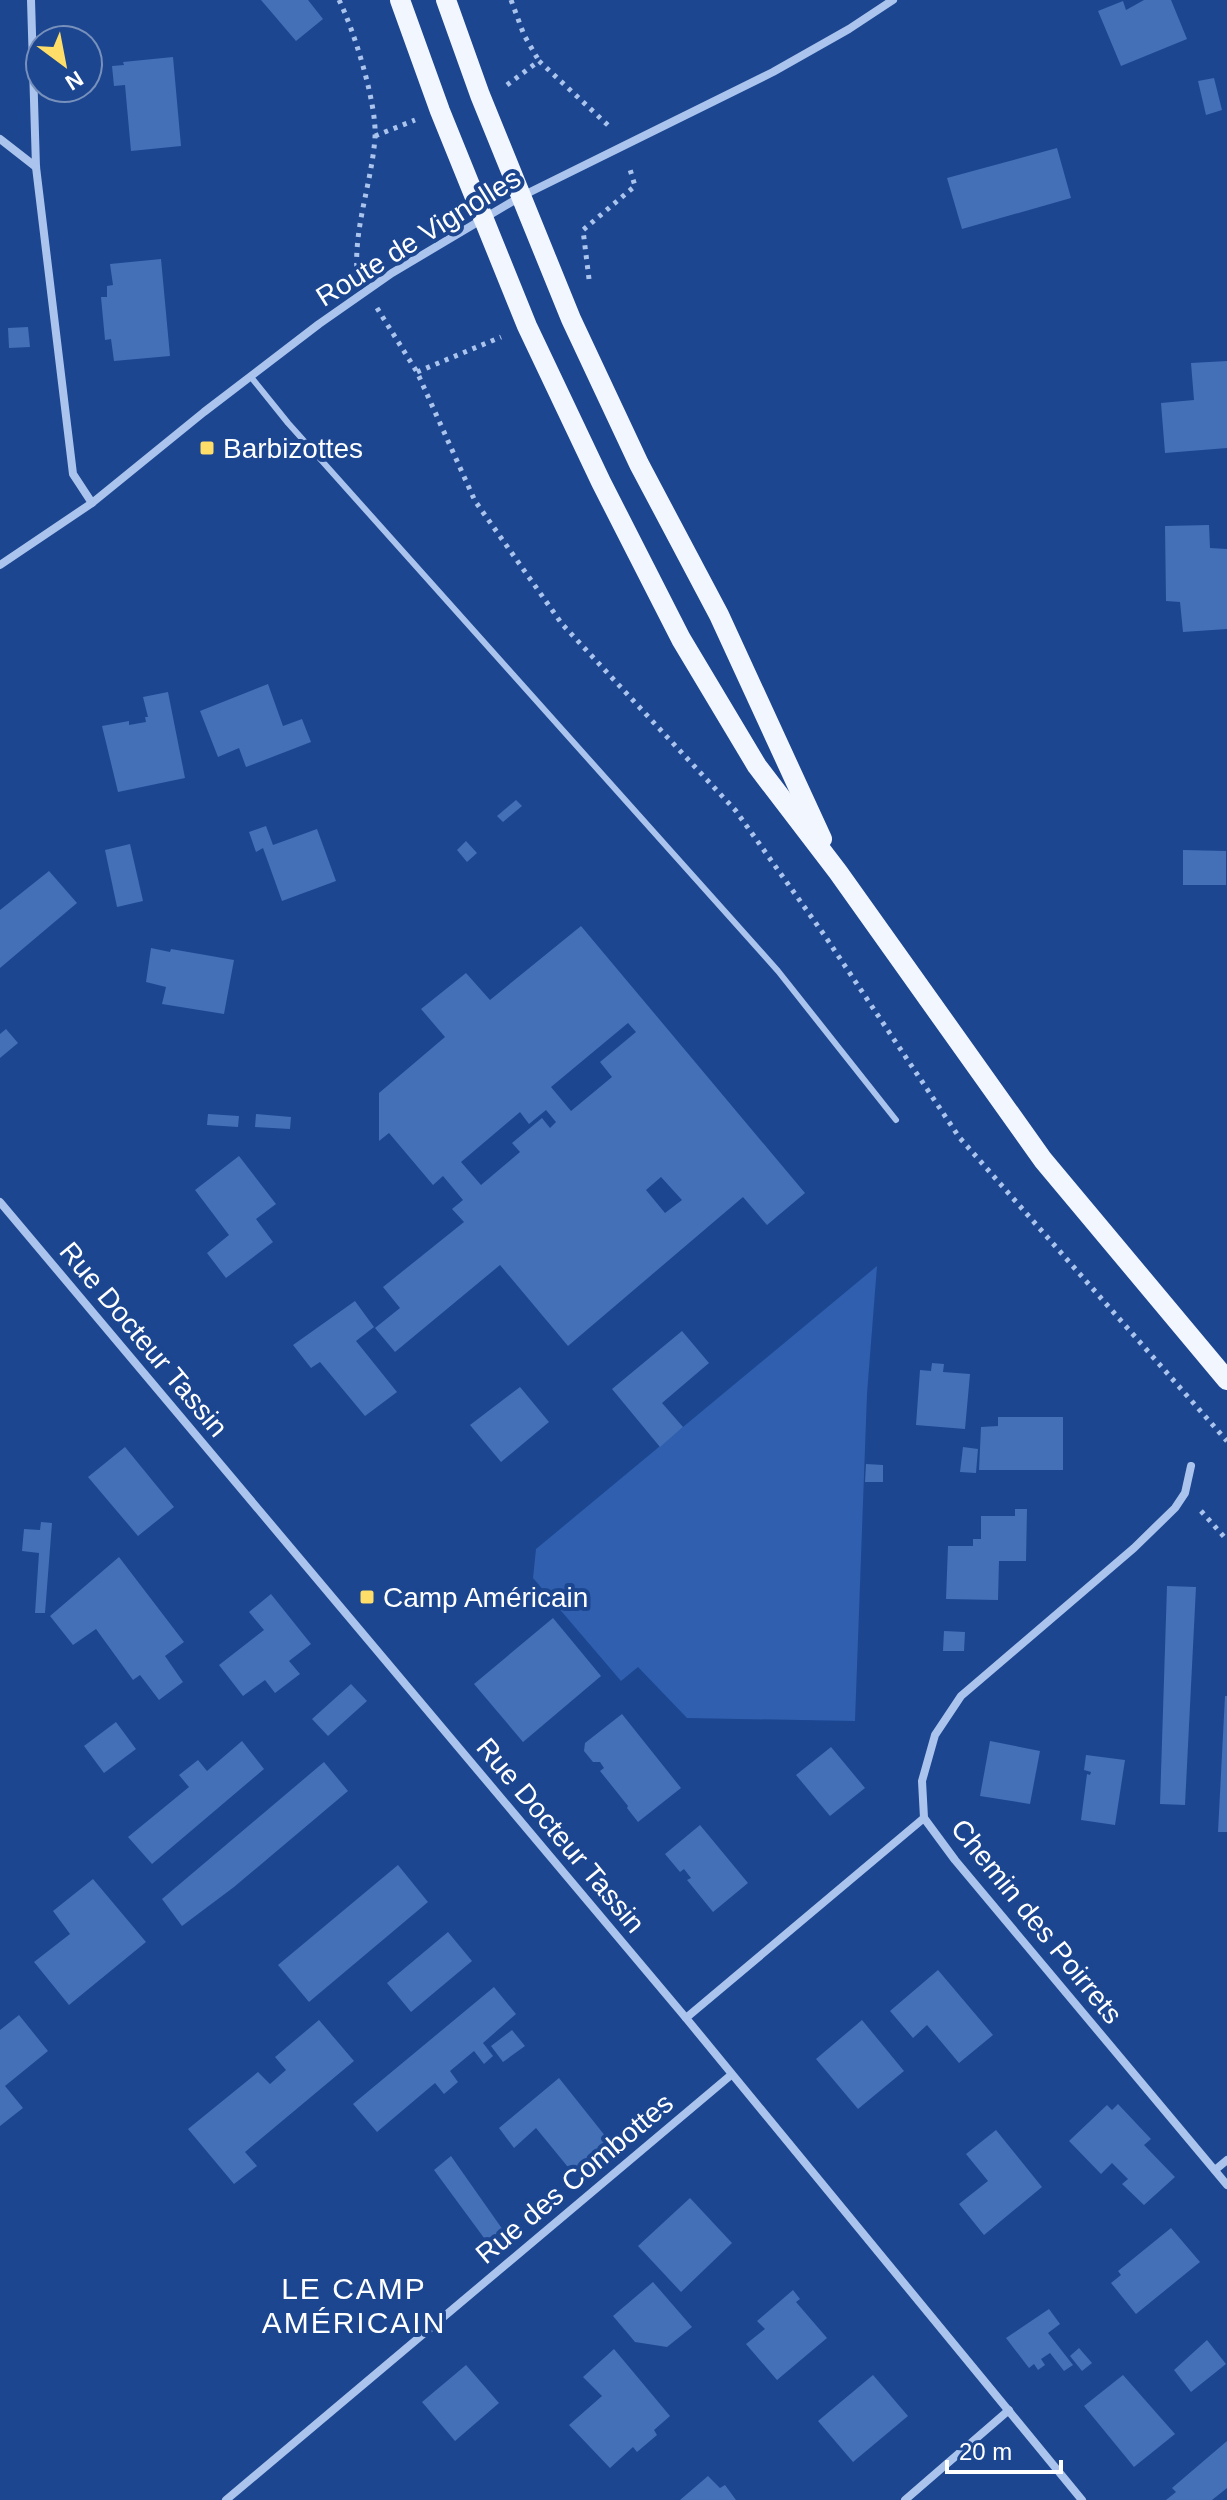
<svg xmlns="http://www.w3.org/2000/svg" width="1227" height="2500" font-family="Helvetica,sans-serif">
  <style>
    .green { fill: #2f5fae }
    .building { fill: #4470b8; fill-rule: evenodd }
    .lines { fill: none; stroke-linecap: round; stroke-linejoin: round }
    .path { stroke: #abc4ee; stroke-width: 5; stroke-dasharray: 4 6; stroke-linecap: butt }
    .lane { stroke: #abc4ee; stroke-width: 6 }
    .street { stroke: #abc4ee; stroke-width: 8 }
    .primary { stroke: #f2f6ff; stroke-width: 20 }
    .poi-dot { fill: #fedd69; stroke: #1c4690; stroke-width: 3 }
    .labels { text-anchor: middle; stroke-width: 8; stroke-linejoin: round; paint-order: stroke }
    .street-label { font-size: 28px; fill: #fff; stroke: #1c4690 }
    .poi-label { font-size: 28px; fill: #fff; stroke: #1c4690; text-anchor: start }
    .neighbourhood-label { font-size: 30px; letter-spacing: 2px; fill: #fff; stroke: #1c4690 }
  </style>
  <rect width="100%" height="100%" fill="#1c4690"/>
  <path class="green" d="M877 1266 867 1394 855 1721 687 1718 638 1667 621 1681 533 1578 536 1549Z"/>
  <g class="building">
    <path d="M261 0H308L323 19 296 41Z"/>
    <path d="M1144 0H1171L1187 39 1121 66 1098 11 1123 1 1126 10Z"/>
    <path d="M173 57 181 146 131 151 125 85 114 86 112 66 124 65 123 62Z"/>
    <path d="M1214 78 1222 110 1206 115 1198 81Z"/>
    <path d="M1057 148 1071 198 962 229 947 178Z"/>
    <path d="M161 259 170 356 114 361 111 339 105 340 101 297H107V286L113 285 110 264Z"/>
    <path d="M28 327 30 347 9 348 8 328Z"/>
    <path d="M1227 361V448L1165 453 1161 403 1194 400 1191 363Z"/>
    <path d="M1209 525 1210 548 1227 549V629L1183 632 1180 602 1166 601 1165 526Z"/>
    <path d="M268 684 283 726 302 719 311 742 246 767 239 748 218 757 200 711Z"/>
    <path d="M168 692 185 778 118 792 102 726 129 721V725L146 722 145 717H148L143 697Z"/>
    <path d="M516 800 522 806 503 822 497 816Z"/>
    <path d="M266 826 273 845 317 829 336 881 282 901 263 848 256 852 249 832Z"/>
    <path d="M466 841 477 853 467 862 457 850Z"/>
    <path d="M130 844 143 901 117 907 105 850Z"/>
    <path d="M1183 850 1226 851V885H1183Z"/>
    <path d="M49 871 77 903 0 968V910Z"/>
    <path d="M581 926 805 1193 767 1225 743 1197 568 1346 500 1265 395 1352 375 1328 400 1308 383 1287 464 1222 452 1209 463 1200 443 1176 433 1185 389 1133 379 1141V1093L445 1037 421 1009 466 973 490 1000ZM628 1023 636 1032 600 1062 612 1077 571 1111 551 1087ZM546 1110 556 1122 550 1128 542 1118 512 1143 520 1152 481 1185 461 1162 520 1112 529 1124ZM661 1177 682 1200 665 1213 646 1190Z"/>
    <path d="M151 948 170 952 171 949 234 960 224 1014 162 1004 166 987 146 982Z"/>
    <path d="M6 1029 18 1043 0 1058V1034Z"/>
    <path d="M208 1114 239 1116 238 1127 207 1125Z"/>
    <path d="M256 1114 291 1117 290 1129 255 1127Z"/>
    <path d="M239 1156 276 1204 256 1219 273 1242 226 1278 207 1253 229 1235 195 1190Z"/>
    <path d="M355 1301 374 1327 356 1341 397 1392 365 1416 320 1362 311 1368 293 1345Z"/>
    <path d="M682 1331 709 1363 662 1403 683 1427 660 1447 612 1389Z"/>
    <path d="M932 1363 944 1364 943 1372 970 1374 965 1429 916 1425 920 1370 931 1371Z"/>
    <path d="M520 1387 549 1422 501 1462 470 1425Z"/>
    <path d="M998 1417H1063V1470H979L981 1427 998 1426Z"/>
    <path d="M125 1447 174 1507 138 1536 88 1477Z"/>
    <path d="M963 1447 978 1449 976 1473 960 1472Z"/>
    <path d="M866 1464 883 1465V1482H865Z"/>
    <path d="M1015 1509H1027L1026 1561H999L998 1600 946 1599 948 1546H973V1539H981V1516H1015Z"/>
    <path d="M41 1522 52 1523 45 1613H35L39 1553 22 1551 24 1529 40 1530Z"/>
    <path d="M119 1557 184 1642 165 1656 183 1682 159 1700 140 1675 133 1680 96 1629 73 1645 50 1616Z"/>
    <path d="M1167 1586 1196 1587 1185 1805 1160 1804Z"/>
    <path d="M271 1594 311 1644 289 1661 300 1674 275 1693 265 1680 243 1696 219 1665 264 1630 249 1612Z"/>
    <path d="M553 1618 601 1676 523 1742 474 1684Z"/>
    <path d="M944 1631 965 1632 964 1651H943Z"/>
    <path d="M351 1684 367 1701 328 1736 312 1719Z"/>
    <path d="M1225 1696H1227V1832H1218Z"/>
    <path d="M622 1714 681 1788 638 1822 627 1808 628 1806 600 1771 604 1768 600 1762H593L584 1751 585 1743Z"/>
    <path d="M116 1722 136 1749 104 1773 84 1746Z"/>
    <path d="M242 1741 264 1769 152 1864 128 1837 189 1787 179 1775 198 1760 207 1771Z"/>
    <path d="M990 1741 1040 1751 1030 1804 980 1796Z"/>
    <path d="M831 1747 865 1788 830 1816 796 1775Z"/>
    <path d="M1086 1755 1125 1760 1115 1825 1081 1820 1087 1774 1090 1775 1091 1772 1084 1770Z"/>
    <path d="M324 1762 348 1791 234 1887 182 1926 162 1899Z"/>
    <path d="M700 1825 748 1883 713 1912 687 1880 691 1878 684 1869 680 1872 665 1854Z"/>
    <path d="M398 1865 428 1902 309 2002 278 1965Z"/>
    <path d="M93 1879 146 1942 69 2005 34 1962 70 1934 53 1911Z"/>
    <path d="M448 1932 472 1961 411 2012 387 1983Z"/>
    <path d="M938 1970 993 2035 959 2063 927 2025 913 2038 890 2011Z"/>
    <path d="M494 1987 516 2014 483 2043 493 2056 484 2064 474 2051 450 2071 458 2082 444 2094 435 2083 377 2132 353 2104Z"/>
    <path d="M19 2015 48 2051 5 2086 23 2108 0 2126V2030Z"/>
    <path d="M319 2020 354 2061 245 2152 257 2166 234 2184 188 2129 258 2072 270 2084 286 2070 275 2057Z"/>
    <path d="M862 2020 904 2071 858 2109 816 2059Z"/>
    <path d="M512 2030 525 2046 503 2062 491 2046Z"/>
    <path d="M559 2078 610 2142 572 2172 536 2128 514 2148 499 2128Z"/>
    <path d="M1118 2104 1151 2139 1144 2145 1175 2177 1144 2205 1122 2184 1128 2179 1112 2163 1101 2174 1069 2141 1107 2105 1112 2110Z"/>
    <path d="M996 2130 1042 2187 984 2235 959 2204 988 2181 966 2154Z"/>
    <path d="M451 2156 503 2230 487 2242 434 2170Z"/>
    <path d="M690 2198 732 2243 681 2292 638 2246Z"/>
    <path d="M1171 2228 1200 2262 1136 2314 1111 2283 1121 2275 1118 2271Z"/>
    <path d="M653 2282 692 2327 667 2347 635 2342 613 2316Z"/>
    <path d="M793 2290 800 2299 796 2302 827 2338 777 2380 746 2344 765 2329 757 2321Z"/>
    <path d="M1049 2309 1060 2324 1048 2333 1073 2365 1064 2371 1050 2353 1041 2359 1045 2365 1038 2370 1034 2364 1029 2368 1006 2338Z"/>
    <path d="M1207 2340 1226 2364 1191 2392 1174 2370Z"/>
    <path d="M1079 2348 1092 2363 1082 2371 1070 2356Z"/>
    <path d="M614 2349 670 2416 654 2430 657 2435 637 2452 633 2447 610 2468 569 2425 602 2396 583 2377Z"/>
    <path d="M466 2365 499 2403 455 2441 422 2402Z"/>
    <path d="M873 2375 908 2416 853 2462 818 2421Z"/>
    <path d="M1123 2375 1175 2434 1134 2467 1084 2406Z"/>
    <path d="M1227 2441V2488L1212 2500H1166L1176 2492 1172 2488Z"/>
    <path d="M708 2476 720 2488 725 2485 736 2500H680Z"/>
  </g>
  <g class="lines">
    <g class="path">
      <path d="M339 0C354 30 377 104 375 137 372 182 354 226 357 271"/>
      <path d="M511 0 524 35 539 61"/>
      <path d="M507 85 539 61 611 128"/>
      <path d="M375 136 415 120"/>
      <path d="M589 279 583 230 635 186 629 166"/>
      <path d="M377 308 417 372 475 501 562 624 736 811 825 936 959 1137 1227 1441"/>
      <path d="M417 372 501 337"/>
      <path d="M1201 1511 1227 1540"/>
    </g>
    <path class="lane" d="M251 377 288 423 778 971 896 1120"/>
    <g class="street">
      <path d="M31 0 36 167 73 474 92 503"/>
      <path d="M0 139 36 167"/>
      <path d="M0 565 92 503 204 412 319 324 392 273 520 197 773 72 849 29 893 0"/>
      <path d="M0 1202 686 2018 1082 2500"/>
      <path d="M1191 1466 1185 1493 1175 1508 1134 1548 961 1696 935 1735 922 1781 924 1818 955 1860 1227 2185"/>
      <path d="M686 2018 924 1818"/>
      <path d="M1215 2170 1227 2160"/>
      <path d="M226 2500 731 2075"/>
      <path d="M905 2500 1009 2410"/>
    </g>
    <g class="primary">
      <path d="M400 0 440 111 527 326 601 482 681 639 757 766 838 872 1043 1160 1227 1380"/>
      <path d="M446 0 480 95 571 319 639 464 719 615 822 839"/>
    </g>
  </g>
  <g class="poi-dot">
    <rect x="199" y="440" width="16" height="16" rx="4"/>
    <rect x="359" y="1589" width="16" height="16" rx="4"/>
  </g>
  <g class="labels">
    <g class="street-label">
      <text transform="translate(418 237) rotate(-32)" y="10">Route de Vignolles</text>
      <text transform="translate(144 1339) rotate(50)" y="10">Rue Docteur Tassin</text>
      <text transform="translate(561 1835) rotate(50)" y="10">Rue Docteur Tassin</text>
      <text transform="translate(1037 1921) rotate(51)" y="10">Chemin des Poirrets</text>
      <text transform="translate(574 2178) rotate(-40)" y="10">Rue des Combottes</text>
    </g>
    <g class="poi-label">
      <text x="223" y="458">Barbizottes</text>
      <text x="383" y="1607">Camp Américain</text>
    </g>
    <g class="neighbourhood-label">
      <text x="354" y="2299">LE CAMP<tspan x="354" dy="34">AMÉRICAIN</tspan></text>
    </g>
  </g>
  <g transform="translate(64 64) rotate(148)"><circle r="38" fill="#1c4690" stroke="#7790bc" stroke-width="2"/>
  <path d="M0-6L14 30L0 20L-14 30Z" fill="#fedd69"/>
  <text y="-12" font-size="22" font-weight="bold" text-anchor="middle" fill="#ffffff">N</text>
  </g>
  <path d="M947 2460v12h114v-12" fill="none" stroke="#ffffff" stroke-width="4"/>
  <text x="959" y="2460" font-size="24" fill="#ffffff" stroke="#1c4690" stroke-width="6" paint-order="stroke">20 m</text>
</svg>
